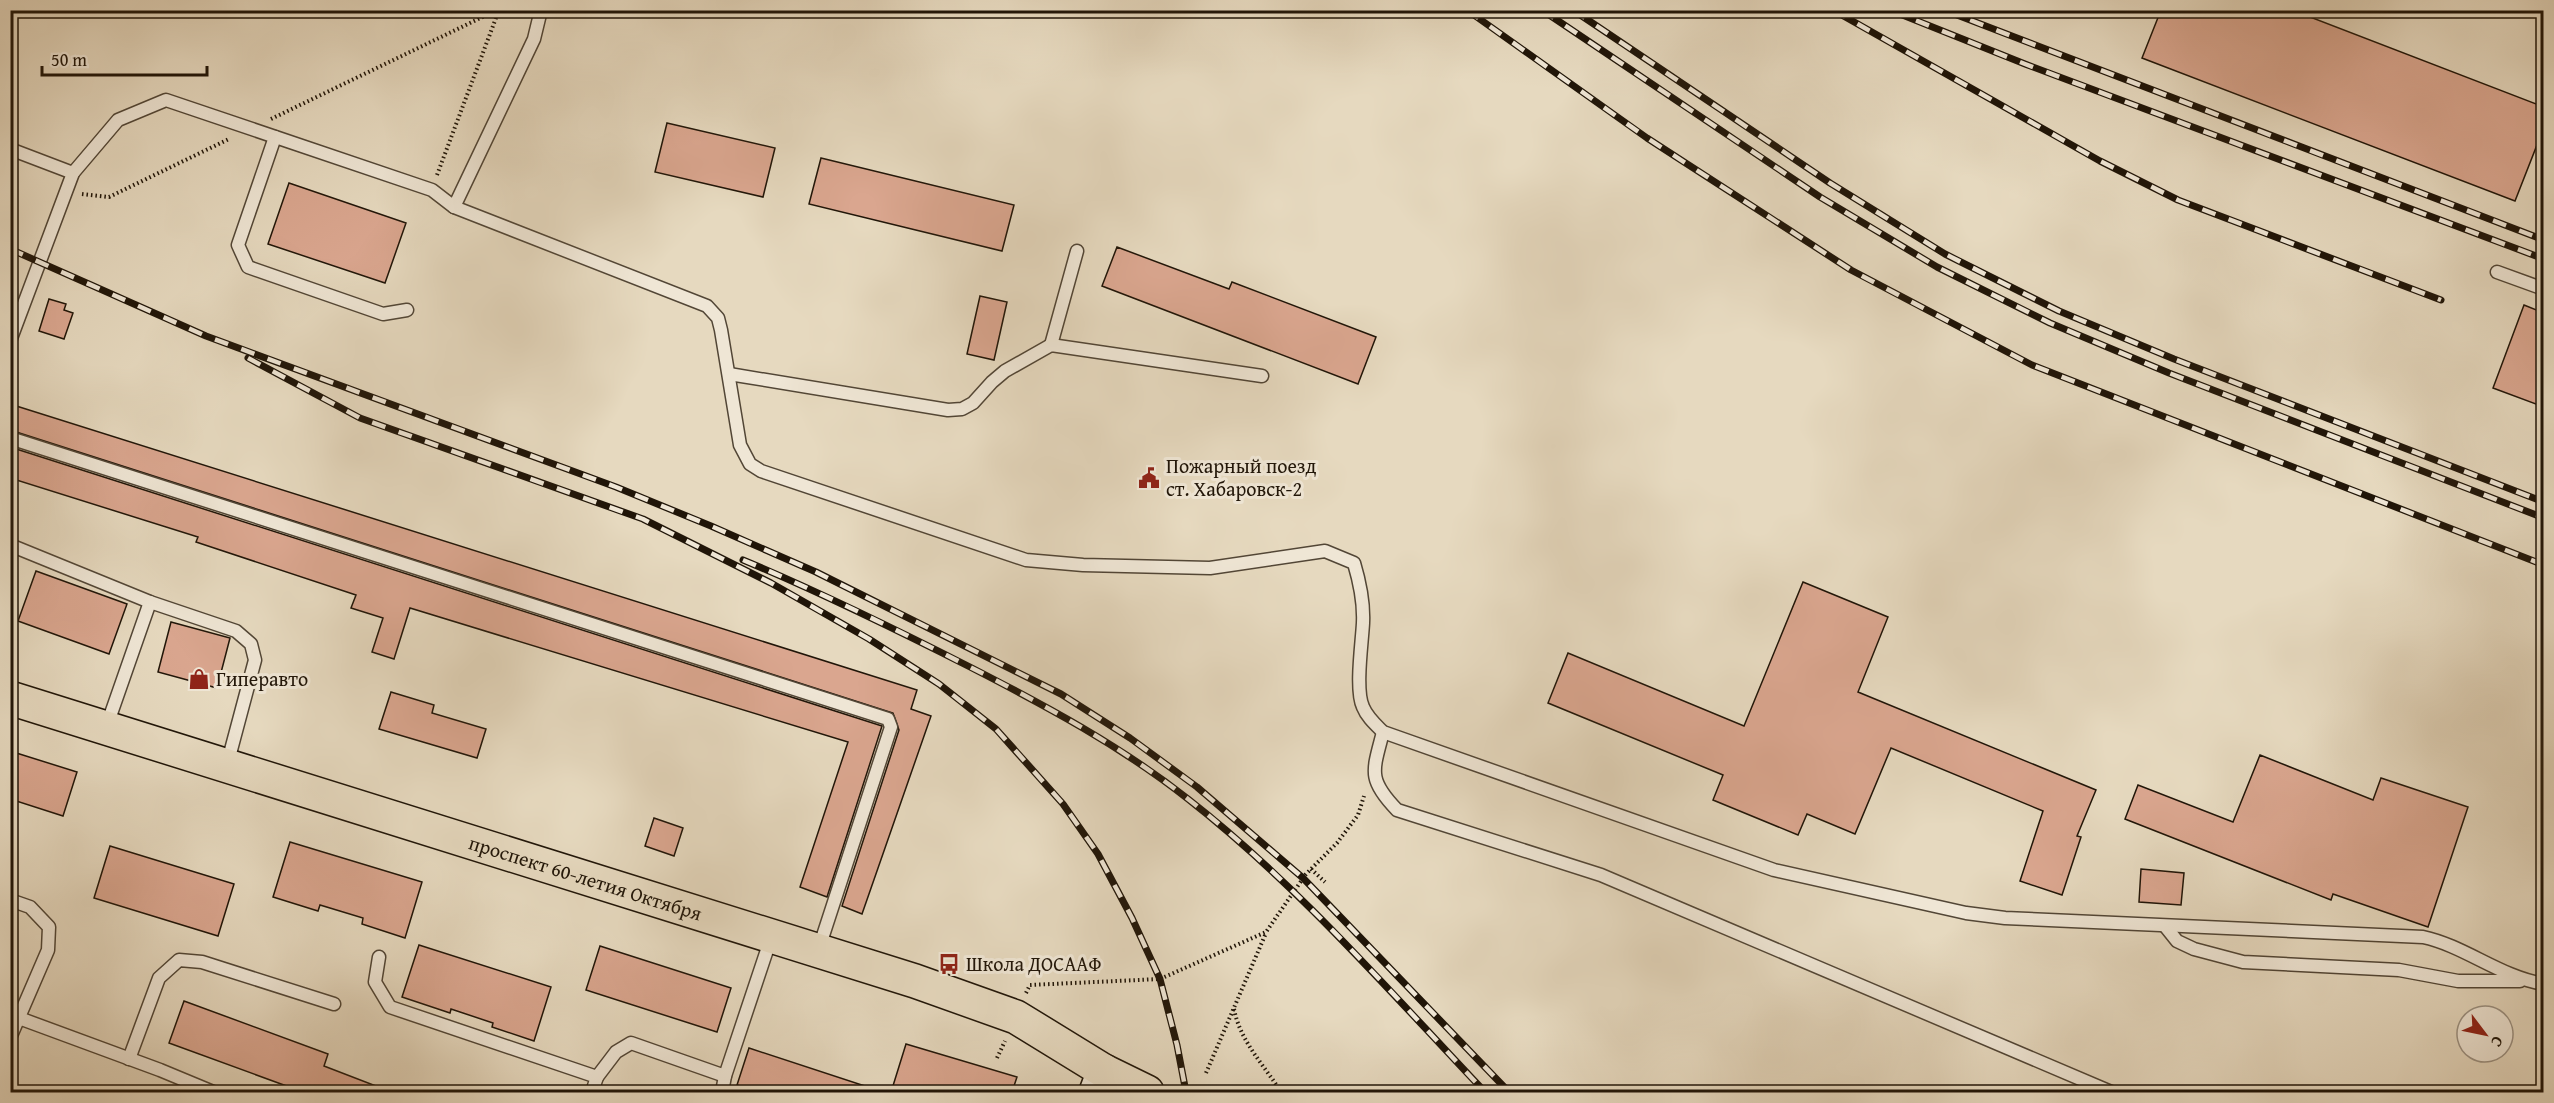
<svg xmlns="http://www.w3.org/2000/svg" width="2554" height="1103" font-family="'Gentium Book Plus',serif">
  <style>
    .building { fill: #daa68f; stroke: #201508; stroke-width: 1.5 }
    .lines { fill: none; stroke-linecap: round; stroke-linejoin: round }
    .lane-casing { stroke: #524636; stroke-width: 15 }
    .secondary-casing { stroke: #201508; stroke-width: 36 }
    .highway-casing { stroke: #201508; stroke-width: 36 }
    .path { stroke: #201508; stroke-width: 4; stroke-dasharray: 1.5 3; stroke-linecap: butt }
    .lane { stroke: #efe6d5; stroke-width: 12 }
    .secondary { stroke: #efe6d5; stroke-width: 33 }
    .highway { stroke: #e6d9bf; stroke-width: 33 }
    .rail-casing { stroke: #201508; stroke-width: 7 }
    .rail { stroke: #efe6d5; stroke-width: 4.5; stroke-dasharray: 14; stroke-linecap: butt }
    .labels { text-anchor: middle; stroke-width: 6; stroke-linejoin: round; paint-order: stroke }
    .poi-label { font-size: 20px; fill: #201508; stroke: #efe6d5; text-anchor: start }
    .street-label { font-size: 20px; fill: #201508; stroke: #efe6d5 }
  </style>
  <rect width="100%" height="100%" fill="#e6d9bf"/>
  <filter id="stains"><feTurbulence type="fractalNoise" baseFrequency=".00333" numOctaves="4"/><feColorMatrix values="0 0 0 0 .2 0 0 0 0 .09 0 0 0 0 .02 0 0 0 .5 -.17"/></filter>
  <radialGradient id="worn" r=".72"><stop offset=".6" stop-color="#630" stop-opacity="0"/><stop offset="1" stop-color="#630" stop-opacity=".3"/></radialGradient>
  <g class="building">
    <path d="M2161 10H2292L2544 107V127L2515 201 2142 58Z"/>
    <path d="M667 123 775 148 763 197 655 172Z"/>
    <path d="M821 158 1014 205 1002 251 809 204Z"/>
    <path d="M289 183 406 223 385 283 268 244Z"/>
    <path d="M1117 247 1229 289 1232 282 1376 337 1358 384 1102 286Z"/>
    <path d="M980 296 1007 302 994 360 967 354Z"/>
    <path d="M49 299 66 304 64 310 73 313 64 339 39 331Z"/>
    <path d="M2524 305 2544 313V407L2493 388Z"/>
    <path d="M10 404 917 690 911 709 931 716 862 914 842 906 899 730 893 713 10 430Z"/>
    <path d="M10 447 882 726 827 897 800 887 848 742 410 608 394 659 372 652 383 618 351 608 356 595 196 542 198 537 10 478Z"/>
    <path d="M36 571 127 604 109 654 18 621Z"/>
    <path d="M1803 582 1888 617 1858 692 2096 790 2077 836 2081 837 2062 895 2020 881 2043 811 1891 748 1855 834 1807 814 1798 835 1713 800 1723 775 1548 703 1568 653 1744 726Z"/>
    <path d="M171 622 230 638 217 688 158 672Z"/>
    <path d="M391 692 434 705 432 713 486 729 477 758 379 729Z"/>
    <path d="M10 751 77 772 63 816 10 799Z"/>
    <path d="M2260 755 2373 800 2381 778 2468 807 2428 927 2333 894 2331 900 2125 819 2138 785 2233 822Z"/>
    <path d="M654 818 683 828 674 856 645 846Z"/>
    <path d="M290 842 422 882 405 938 362 924 363 918 320 905 318 911 273 897Z"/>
    <path d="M110 846 234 884 218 936 94 898Z"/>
    <path d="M2141 869 2184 873 2181 905 2139 902Z"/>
    <path d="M419 945 551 987 534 1041 492 1027 493 1023 451 1009 450 1013 402 997Z"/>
    <path d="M600 946 731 988 717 1032 586 990Z"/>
    <path d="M184 1001 328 1054 324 1066 389 1091V1092H303L169 1043Z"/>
    <path d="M906 1044 1017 1077 1012 1092H903L892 1089Z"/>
    <path d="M749 1048 874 1089 873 1092H760L737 1085Z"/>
  </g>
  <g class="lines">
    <defs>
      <g id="lane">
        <path d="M275 137 238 245 248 267 383 314 407 310"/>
        <path d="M10 149 73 173"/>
        <path d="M454 207 534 39 541 10"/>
        <path d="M2497 272 2544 289"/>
        <path d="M10 341 73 173 118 120 166 100 432 190 454 207 707 306 718 318 721 330 740 445 750 464 761 471 1026 560 1083 565 1210 568 1325 551 1354 563C1360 583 1364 602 1363 623 1362 643 1355 690 1363 707 1367 717 1375 724 1383 732L1774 870 1966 913 2005 918 2423 937C2465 946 2500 977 2544 984"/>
        <path d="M1051 345 1077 251"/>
        <path d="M729 374 948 410 962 409 973 403 992 382 1005 371 1051 345 1262 376"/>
        <path d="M10 438 888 719 891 727 818 951"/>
        <path d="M10 545 150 602 236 631 251 644 255 660 227 765"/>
        <path d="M106 728 150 602"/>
        <path d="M1383 732C1373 771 1367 779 1397 810L1601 875 2111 1092"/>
        <path d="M10 900 30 907 49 927 48 950 10 1038"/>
        <path d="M2165 926 2177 941 2194 949 2243 962 2399 970 2458 981H2520"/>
        <path d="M379 957 375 982 390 1007 597 1077 592 1092"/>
        <path d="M19 1018 160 1070 213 1092"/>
        <path d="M129 1059 159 978 179 960 202 962 334 1004"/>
        <path d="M597 1077 616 1052 631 1043 725 1076 771 938"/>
        <path d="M722 1092 725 1076"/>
      </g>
      <path id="secondary" d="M1096 1092 1104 1071"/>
      <g id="highway">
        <path id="s1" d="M10 698 915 981 1016 1017 1104 1071 1147 1092"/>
      </g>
    </defs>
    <use href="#lane" class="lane-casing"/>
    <use href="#secondary" class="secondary-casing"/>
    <use href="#highway" class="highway-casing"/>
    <g class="path">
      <path d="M271 119 497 10"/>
      <path d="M437 175 499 10"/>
      <path d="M82 194 109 197 229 139"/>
      <path d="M1311 869 1325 882"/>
      <path d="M1026 993 1030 985 1160 979 1266 932 1306 874 1337 843 1358 815 1364 796"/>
      <path d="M1234 1009C1240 1041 1264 1065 1281 1092"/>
      <path d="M997 1058 1005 1041"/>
      <path d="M1206 1073 1266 933"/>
    </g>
    <use href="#lane" class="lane"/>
    <use href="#secondary" class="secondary"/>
    <use href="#highway" class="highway"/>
    <defs>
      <g id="rail">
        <path d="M1467 10 1647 138 1851 270 2032 365 2544 565"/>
        <path d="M1542 10 1820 197 1937 267 2050 323 2169 373 2544 518"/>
        <path d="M1573 10 1830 183 1945 254 2059 311 2174 359 2544 502"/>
        <path d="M1833 10 2100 161 2178 200 2441 300"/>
        <path d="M1890 10 2025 64 2544 259"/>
        <path d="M1944 10 2544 240"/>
        <path d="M10 249 206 336 616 487 711 526 816 572 1061 694 1130 738 1197 787 1303 878 1509 1092"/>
        <path d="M248 358 360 418 643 519 771 583 869 639 939 684 996 729 1063 804 1098 854 1132 918 1160 979 1177 1045 1186 1092"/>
        <path d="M743 560C820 592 895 629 970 667 1046 706 1121 746 1188 799 1298 885 1390 992 1485 1092"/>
      </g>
    </defs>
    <use href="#rail" class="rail-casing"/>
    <use href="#rail" class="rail"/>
  </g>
  <defs>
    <symbol id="civic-bare" viewBox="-9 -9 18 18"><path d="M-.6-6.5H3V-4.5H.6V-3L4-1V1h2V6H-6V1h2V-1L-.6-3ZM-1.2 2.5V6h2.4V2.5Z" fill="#8f2418" stroke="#efe6d5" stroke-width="2.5" paint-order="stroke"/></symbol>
    <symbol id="shop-bare" viewBox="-9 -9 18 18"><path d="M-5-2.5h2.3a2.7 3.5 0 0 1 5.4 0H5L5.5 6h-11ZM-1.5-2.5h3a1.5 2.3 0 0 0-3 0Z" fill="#8f2418" stroke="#efe6d5" stroke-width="2.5" paint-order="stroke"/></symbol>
    <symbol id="bus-bare" viewBox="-9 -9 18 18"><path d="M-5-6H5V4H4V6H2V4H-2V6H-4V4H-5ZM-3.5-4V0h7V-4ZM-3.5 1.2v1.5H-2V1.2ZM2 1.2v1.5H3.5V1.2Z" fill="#8f2418" stroke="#efe6d5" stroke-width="2.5" paint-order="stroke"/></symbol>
  </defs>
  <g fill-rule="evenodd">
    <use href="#civic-bare" x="1134" y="463" width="30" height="30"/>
    <use href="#shop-bare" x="184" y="664" width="30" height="30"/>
    <use href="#bus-bare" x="934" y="949" width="30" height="30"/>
  </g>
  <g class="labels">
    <g class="poi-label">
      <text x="1166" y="473">Пожарный поезд<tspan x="1166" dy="23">ст. Хабаровск-2</tspan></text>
      <text x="216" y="686">Гиперавто</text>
      <text x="966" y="971">Школа ДОСААФ</text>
    </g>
    <g class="street-label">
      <text dy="7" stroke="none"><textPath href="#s1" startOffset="603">проспект 60-летия Октября</textPath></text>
    </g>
  </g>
  <rect width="2554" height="1103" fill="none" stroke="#e6d9bf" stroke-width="36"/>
  <rect x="12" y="12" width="2530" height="1079" fill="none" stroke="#201508" stroke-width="3"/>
  <rect x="18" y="18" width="2518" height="1067" fill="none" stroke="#201508" stroke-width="1.5"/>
  <g transform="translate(2485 1034) rotate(122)"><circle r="28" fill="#efe6d5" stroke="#9c9283" stroke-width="1.5"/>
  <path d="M0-4.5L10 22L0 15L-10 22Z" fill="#8f2418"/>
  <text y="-9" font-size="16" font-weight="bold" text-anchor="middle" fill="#201508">С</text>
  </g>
  <path d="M42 66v9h165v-9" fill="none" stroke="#201508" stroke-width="3"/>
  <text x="51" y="66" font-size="18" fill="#201508" stroke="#efe6d5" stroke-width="4.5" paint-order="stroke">50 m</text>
  <rect width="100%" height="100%" filter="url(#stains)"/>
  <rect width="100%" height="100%" fill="url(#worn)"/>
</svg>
